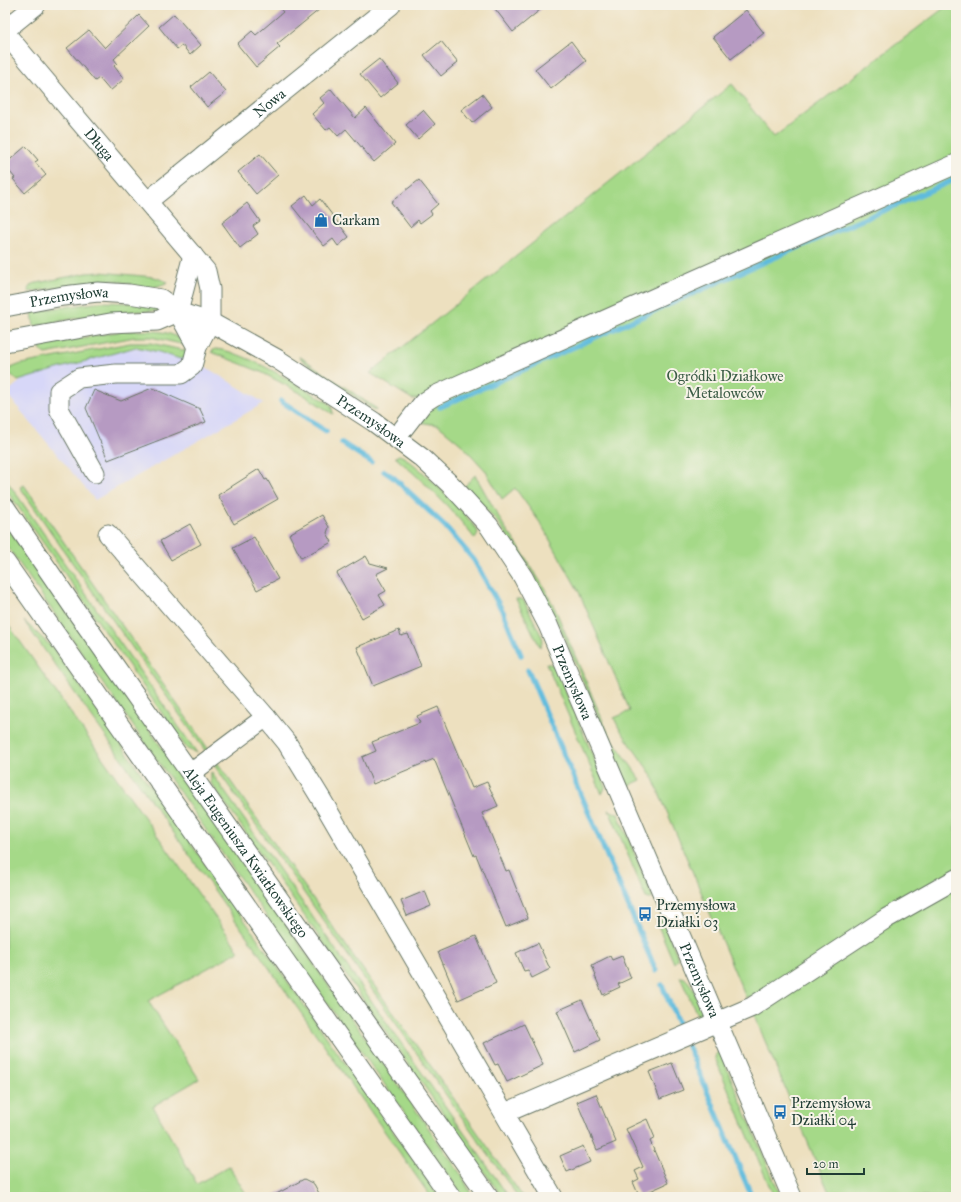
<svg xmlns="http://www.w3.org/2000/svg" width="961" height="1202" font-family="'IM FELL Great Primer',serif">
  <style>
    .built { fill: #d7d7f8 }
    .green { fill: #a5d988; stroke: #628b5e }
    .lines { fill: none; stroke-linecap: round; stroke-linejoin: round }
    .stream { stroke: #5fbbdd; stroke-width: 5.5 }
    .building { fill: #b69ac2 }
    .minor-casing { stroke: #677665; stroke-width: 21 }
    .minor { stroke: #fff; stroke-width: 19 }
    .labels { text-anchor: middle; stroke-width: 4; stroke-linejoin: round; paint-order: stroke }
    .street-label { font-size: 15px; fill: #1f3d34; stroke: #f7f3e8 }
    .poi-label { font-size: 15px; fill: #1f3d34; stroke: #f7f3e8; text-anchor: start }
    .park-label { font-size: 15px; fill: #3a5c45; stroke: #f7f3e8 }
  </style>
  <rect width="100%" height="100%" fill="#f7f3e8"/>
  <filter id="ink" filterUnits="userSpaceOnUse"><feTurbulence type="fractalNoise" baseFrequency=".025" numOctaves="2"/><feDisplacementMap in="SourceGraphic" scale="8" xChannelSelector="R" yChannelSelector="G"/><feConvolveMatrix kernelMatrix="1 2 1 2 8 2 1 2 1" color-interpolation-filters="sRGB"/></filter>
  <filter id="wash" filterUnits="userSpaceOnUse"><feTurbulence type="fractalNoise" baseFrequency=".012" numOctaves="4" result="noise"/><feDisplacementMap in="SourceGraphic" scale="16" xChannelSelector="R" yChannelSelector="G"/><feGaussianBlur stdDeviation="0.9" result="paint"/><feColorMatrix in="noise" values="0 0 0 0 0 0 0 0 0 0 0 0 0 0 0 0 0 1.4 0 .05"/><feComposite in="paint" operator="in"/></filter>
  <g filter="url(#wash)">
    <rect width="100%" height="100%" fill="#ede0bf"/>
    <path class="built" d="M134 348 159 349 204 366 264 403 95 500 6 393 28 375Z"/>
    <g class="green">
      <path d="M948 5H956V1197H831L754 1015 758 1013 750 996 746 998 651 774 619 728 614 718 630 711 578 590 541 524 515 488 502 499 485 470 462 445 438 425 418 422 419 399H412L370 373 732 84 774 137Z"/>
      <path d="M100 272 154 277 168 282C146 294 130 281 108 280L29 292 28 289 32 284 87 273Z"/>
      <path d="M103 302 129 303 161 308 159 311C117 310 76 318 34 326L32 312 56 308Z"/>
      <path d="M122 331C139 331 175 327 185 345L151 337H135L45 354 41 351 40 345Z"/>
      <path d="M130 343H150L187 351 186 358 180 359 159 352 136 347 57 369 18 381 6 370 21 364Z"/>
      <path d="M215 349C240 350 294 382 315 395 320 398 328 401 331 406 332 408 333 412 333 414L304 395 261 372 211 352Z"/>
      <path d="M299 356 377 409 376 411 303 361Z"/>
      <path d="M399 455C413 458 469 517 477 530L478 534 475 539C452 508 424 482 395 457Z"/>
      <path d="M475 475 504 526 517 544 545 589 556 611 608 733 641 780 628 786 561 630 531 570 496 520 465 486Z"/>
      <path d="M5 478 197 753 187 749 5 488Z"/>
      <path d="M24 485 209 750 206 752 64 551 20 487Z"/>
      <path d="M5 524 462 1176 470 1192 469 1196 464 1197 462 1195 5 543Z"/>
      <path d="M516 599H522L524 601 543 639 540 647Z"/>
      <path d="M5 620 239 951 148 1001 199 1079 153 1106 197 1184 229 1166 248 1197H5Z"/>
      <path d="M24 621 54 649 439 1197H431Z"/>
      <path d="M546 663 553 665 556 669 605 784V788L602 794Z"/>
      <path d="M217 762 523 1197H518L214 765Z"/>
      <path d="M211 772 509 1197H502L211 783Z"/>
      <path d="M609 810 618 814 653 898 650 899 646 898Z"/>
      <path d="M661 916 677 955V960L674 963 656 921Z"/>
      <path d="M680 977C691 977 698 1001 702 1010V1015L699 1019Z"/>
      <path d="M720 1052 781 1197H774L715 1058 716 1054Z"/>
    </g>
    <g class="lines">
      <g class="stream">
        <path d="M281 401 326 431"/>
        <path d="M440 407 725 279 956 179"/>
        <path d="M342 443 371 462"/>
        <path d="M384 471 394 478 445 526 474 560 503 612 521 655"/>
        <path d="M528 670 656 971"/>
        <path d="M662 985 679 1025"/>
        <path d="M688 1046 752 1197"/>
      </g>
    </g>
    <g id="blocks">
      <g class="building">
        <path d="M277 5H325L277 44 280 47 256 67 237 44 252 31 256 35 283 12Z"/>
        <path d="M492 5H546L513 32Z"/>
        <path d="M746 10 764 33 731 59 713 37Z"/>
        <path d="M174 14 201 45 190 55 182 45 177 49 159 27Z"/>
        <path d="M139 15 149 26 114 59 117 63 114 66 124 79 110 91 99 78 95 81 67 48 89 30 105 48Z"/>
        <path d="M441 41 458 62 441 76 424 55Z"/>
        <path d="M571 41 586 61 551 89 535 69Z"/>
        <path d="M379 59 398 83 380 98 360 74Z"/>
        <path d="M209 72 226 92 207 107 191 87Z"/>
        <path d="M331 89 355 118 366 108 395 144 374 162 346 129 338 136 330 127 326 130 312 114 324 103 320 98Z"/>
        <path d="M482 94 492 107 472 123 461 110Z"/>
        <path d="M423 110 435 124 418 139 406 125Z"/>
        <path d="M26 146 38 160 35 162 46 175 25 193 13 179 15 178 5 166V164Z"/>
        <path d="M260 154 278 175 256 194 238 172Z"/>
        <path d="M419 180 438 204 430 211 432 214 420 223 418 220 410 227 391 202Z"/>
        <path d="M306 195 313 205 320 199 349 237 338 246 333 239 324 246 292 206Z"/>
        <path d="M247 203 260 221 253 226 258 234 240 248 222 223Z"/>
        <path d="M152 388 200 409 206 422 108 460 86 408 94 390 121 401Z"/>
        <path d="M259 469 265 480 267 479 278 499 234 524 218 495Z"/>
        <path d="M322 515 329 527 327 533 332 542 301 558 289 534Z"/>
        <path d="M190 524 201 544 171 560 160 541Z"/>
        <path d="M254 537 278 579 257 590 233 548Z"/>
        <path d="M366 556 370 563 388 568 376 574 386 591 379 595 385 605 362 618 337 573Z"/>
        <path d="M399 630 401 636 408 634 421 666 373 686 357 647Z"/>
        <path d="M438 707 472 788 487 782 498 806 482 813 506 871 509 870 528 918 506 927 476 855 474 856 434 759 373 784 362 757 376 751 372 742 420 723 417 716Z"/>
        <path d="M425 891 431 906 407 916 401 901Z"/>
        <path d="M476 936 496 983 458 1000 438 952Z"/>
        <path d="M538 943 550 969 532 978 528 970 524 971 516 953Z"/>
        <path d="M610 956 612 960 622 956 631 978 618 984 620 987 603 995 595 976 596 975 592 965Z"/>
        <path d="M582 1000 600 1040 575 1052 557 1011Z"/>
        <path d="M524 1024 543 1065 507 1082 498 1064 495 1065 484 1043Z"/>
        <path d="M672 1063 683 1090 660 1099 649 1072Z"/>
        <path d="M596 1094 616 1142 597 1150 577 1102Z"/>
        <path d="M647 1119 655 1138 650 1141 668 1183 639 1196 633 1182 639 1179 635 1171 643 1167 626 1129Z"/>
        <path d="M583 1146 590 1162 567 1172 560 1156Z"/>
        <path d="M304 1179 314 1184 321 1197H271Z"/>
      </g>
    </g>
  </g>
  <g filter="url(#ink)">
    <use href="#blocks" fill-opacity="0" stroke="#677665" stroke-width="1"/>
    <g class="lines">
      <defs>
        <g id="minor">
          <path d="M5 30 36 5"/>
          <path id="s1" d="M5 33 206 271 210 289V322L197 347 192 366 181 374H116L79 378 59 391V409L95 473"/>
          <path id="s2" d="M148 201 391 5"/>
          <path id="s3" d="M5 307 63 296 98 292 129 294 161 299 178 312 210 322 277 359 374 422 422 458 452 486 489 526 523 577 548 625 792 1197"/>
          <path d="M178 312 193 255"/>
          <path d="M178 312 197 347"/>
          <path d="M5 342 110 323 157 321 178 312"/>
          <path d="M396 438 423 403 434 396 956 164"/>
          <path id="s4" d="M5 507 76 611 489 1197"/>
          <path d="M108 534 266 717"/>
          <path d="M5 562 451 1197"/>
          <path d="M191 773 266 717 287 743 320 797 553 1197"/>
          <path d="M505 1113 752 1007 887 918 956 879"/>
        </g>
      </defs>
      <use href="#minor" class="minor-casing"/>
      <use href="#minor" class="minor"/>
    </g>
  </g>
  <defs>
    <symbol id="shop-bare" viewBox="-9 -9 18 18"><path d="M-5-2.5h2.3a2.7 3.5 0 0 1 5.4 0H5L5.5 6h-11ZM-1.5-2.5h3a1.5 2.3 0 0 0-3 0Z" fill="#1f6fb2" stroke="#f7f3e8" stroke-width="2.5" paint-order="stroke"/></symbol>
    <symbol id="bus-bare" viewBox="-9 -9 18 18"><path d="M-5-6H5V4H4V6H2V4H-2V6H-4V4H-5ZM-3.5-4V0h7V-4ZM-3.5 1.2v1.5H-2V1.2ZM2 1.2v1.5H3.5V1.2Z" fill="#1f6fb2" stroke="#f7f3e8" stroke-width="2.5" paint-order="stroke"/></symbol>
  </defs>
  <g fill-rule="evenodd">
    <use href="#shop-bare" x="311" y="210" width="20" height="20"/>
    <use href="#bus-bare" x="635" y="904" width="20" height="20"/>
    <use href="#bus-bare" x="770" y="1102" width="20" height="20"/>
  </g>
  <g class="labels">
    <g class="street-label">
      <text dy="5" stroke="none"><textPath href="#s2" startOffset="156">Nowa</textPath></text>
      <text dy="5" stroke="none"><textPath href="#s1" startOffset="146">Długa</textPath></text>
      <text dy="5" stroke="none"><textPath href="#s3" startOffset="65">Przemysłowa</textPath></text>
      <text dy="5" stroke="none"><textPath href="#s3" startOffset="402">Przemysłowa</textPath></text>
      <text dy="5" stroke="none"><textPath href="#s3" startOffset="738">Przemysłowa</textPath></text>
      <text dy="5" stroke="none"><textPath href="#s4" startOffset="421">Aleja Eugeniusza Kwiatkowskiego</textPath></text>
      <text dy="5" stroke="none"><textPath href="#s3" startOffset="1062">Przemysłowa</textPath></text>
    </g>
    <g class="poi-label">
      <text x="332" y="225">Carkam</text>
      <text x="656" y="910">Przemysłowa<tspan x="656" dy="17">Działki 03</tspan></text>
      <text x="791" y="1108">Przemysłowa<tspan x="791" dy="17">Działki 04</tspan></text>
    </g>
    <g class="park-label">
      <text x="725" y="381">Ogródki Działkowe<tspan x="725" dy="17">Metalowców</tspan></text>
    </g>
  </g>
  <rect width="961" height="1202" fill="none" stroke="#f7f3e8" stroke-width="20"/>
  <path d="M807 1168v6h57v-6" fill="none" stroke="#1f3d34" stroke-width="2"/>
  <text x="813" y="1168" font-size="12" fill="#1f3d34" stroke="#f7f3e8" stroke-width="3" paint-order="stroke">20 m</text>
</svg>
